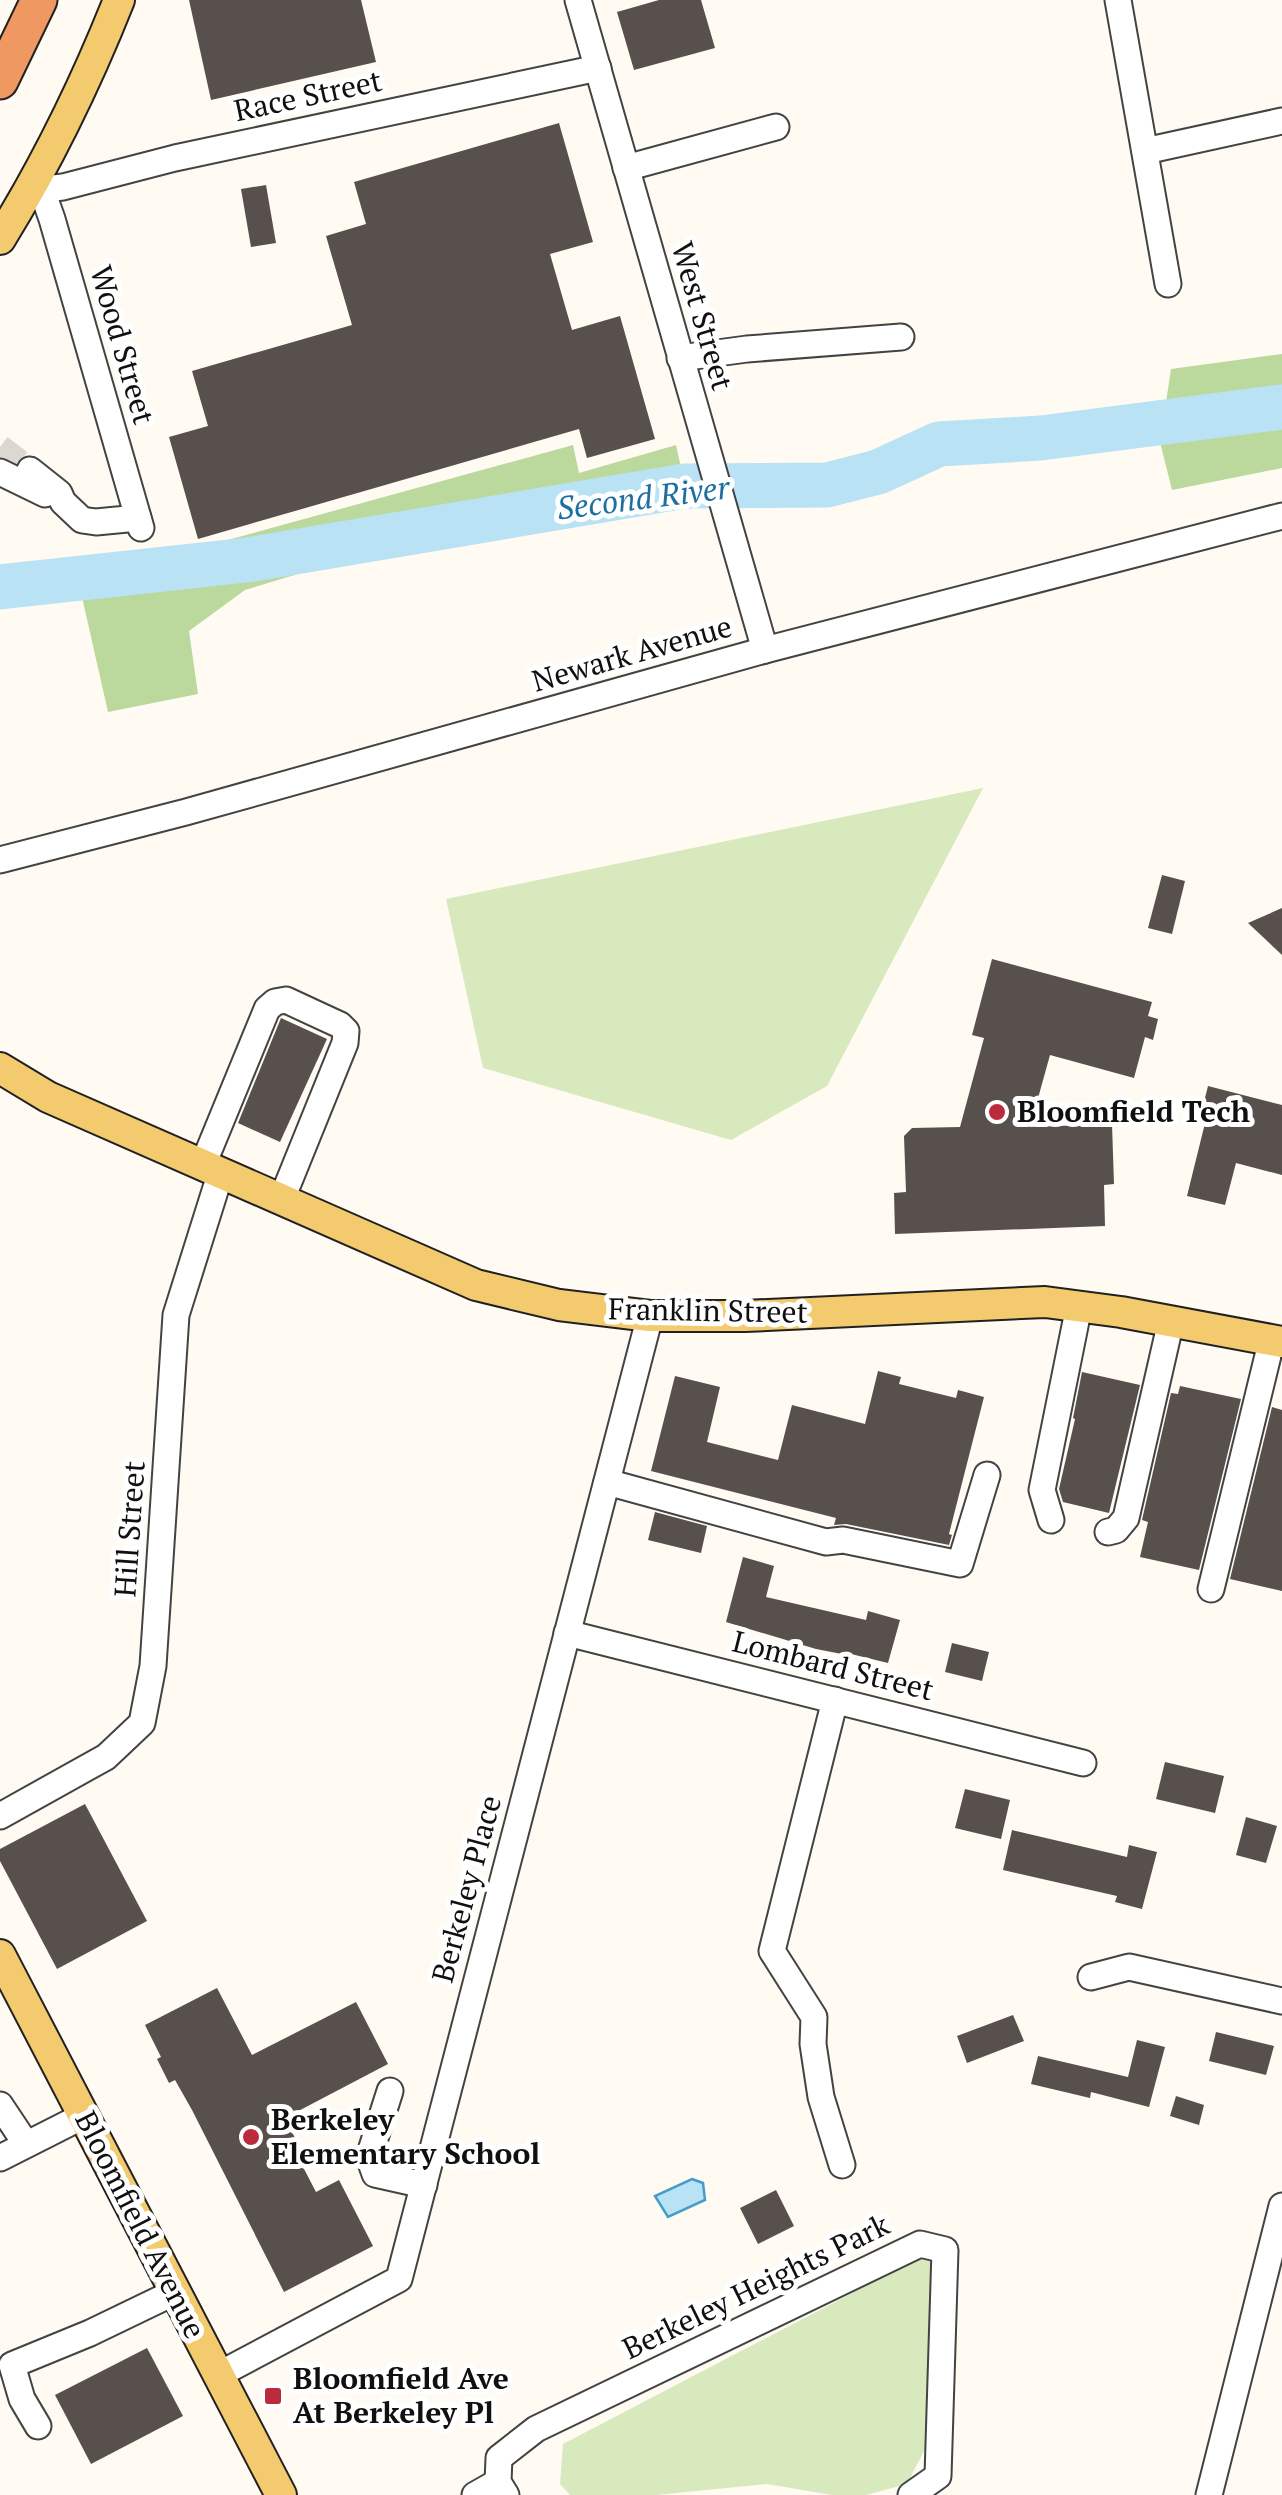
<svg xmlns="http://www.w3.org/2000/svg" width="1282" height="2495" font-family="'PT Serif',serif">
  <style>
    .green { fill: #d7e9bd }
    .forest { fill: #bcd99d }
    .water { fill: #b9e2f4; stroke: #439dc9; stroke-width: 2.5 }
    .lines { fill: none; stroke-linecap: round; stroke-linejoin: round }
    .river { stroke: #b9e2f4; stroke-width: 45 }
    .building { fill: #58504c }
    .minor-tunnel { stroke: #dbd8d1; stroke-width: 25; stroke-dasharray: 25 12; stroke-linecap: butt }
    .minor-casing { stroke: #434343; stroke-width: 29 }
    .major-casing { stroke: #212121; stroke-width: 34 }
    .highway-casing { stroke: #212121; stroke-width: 39 }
    .minor { stroke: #fff; stroke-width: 25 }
    .major { stroke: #f4ca6e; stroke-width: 30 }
    .highway { stroke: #ef9861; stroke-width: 35 }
    .poi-dot { fill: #bc2b3d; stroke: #fff; stroke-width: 4 }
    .labels { text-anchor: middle; stroke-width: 10; stroke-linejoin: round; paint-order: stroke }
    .street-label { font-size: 30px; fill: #101010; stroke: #fff }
    .poi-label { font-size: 30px; font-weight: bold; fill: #101010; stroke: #fff; text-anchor: start }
    .water-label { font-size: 32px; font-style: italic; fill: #1c6f9f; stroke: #fff }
  </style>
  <rect width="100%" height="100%" fill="#fffbf3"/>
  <g class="green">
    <path d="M983 788 827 1086 731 1140 483 1068 446 899Z"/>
    <path d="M929 2253 935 2280 932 2435 907 2484 866 2495H832L767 2484 656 2495H570L560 2484 563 2444Z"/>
  </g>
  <g class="forest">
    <path d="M1282 354V468L1172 490 1160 442 1171 369Z"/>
    <path d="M573 445 579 473 676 445 685 486 463 524 245 590 189 631 198 694 108 712 82 597 213 544Z"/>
  </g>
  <path class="water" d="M692 2179 703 2183 705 2200 668 2217 655 2196Z"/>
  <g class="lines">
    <path class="river" d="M0 587 247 560 685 486 827 485 878 472 939 444 1041 438 1282 407"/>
  </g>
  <g class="building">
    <path d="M189 0H361L376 62 211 100Z"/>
    <path d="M659 0H701L715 48 634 70 617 12Z"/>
    <path d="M559 123 593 242 550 254 572 330 620 316 655 439 587 458 579 429 198 539 169 437 208 426 192 371 352 325 326 236 366 224 354 182Z"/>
    <path d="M266 185 276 243 251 247 241 189Z"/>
    <path d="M1162 875 1185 881 1172 934 1148 928Z"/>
    <path d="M1282 908V955L1248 923Z"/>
    <path d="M992 959 1152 1002 1148 1016 1158 1019 1153 1040 1145 1037 1134 1078 1050 1055 1030 1127 1112 1124 1114 1184 1104 1185 1105 1226 895 1234 894 1193 906 1192 904 1136 912 1128 960 1127 984 1038 972 1035Z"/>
    <path d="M281 1018 327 1039 280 1142 238 1123Z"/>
    <path d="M1208 1086 1282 1105V1175L1236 1163 1225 1205 1187 1196 1208 1111 1202 1110Z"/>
    <path d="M878 1371 901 1377 899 1384 956 1398 958 1390 984 1397 949 1534 952 1535 949 1545 846 1524 834 1525 836 1518 651 1471 675 1376 720 1387 707 1442 778 1460 792 1405 865 1424Z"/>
    <path d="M1082 1372 1140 1385 1109 1513 1063 1502 1059 1489 1075 1419 1073 1418Z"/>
    <path d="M1180 1386 1241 1399 1199 1570 1140 1557 1148 1522 1142 1520 1171 1393 1178 1394Z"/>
    <path d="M1272 1407 1282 1410V1591L1230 1579Z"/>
    <path d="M655 1512 707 1526 701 1553 648 1540Z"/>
    <path d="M743 1557 774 1566 766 1597 866 1620 868 1611 900 1620 888 1663 847 1653V1655L816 1649 726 1622Z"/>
    <path d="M952 1643 989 1652 982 1681 945 1672Z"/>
    <path d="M1165 1762 1224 1776 1215 1813 1156 1799Z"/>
    <path d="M965 1789 1010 1800 1001 1839 955 1828Z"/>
    <path d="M85 1804 147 1921 57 1969 0 1861V1849Z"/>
    <path d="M1246 1817 1277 1826 1266 1863 1236 1855Z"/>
    <path d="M1012 1830 1127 1857 1129 1845 1157 1852 1142 1909 1115 1902 1117 1896 1003 1870Z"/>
    <path d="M217 1988 252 2055 356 2002 388 2064 285 2118 296 2140 290 2142 316 2192 339 2180 373 2246 284 2292 192 2110 175 2080 169 2083 157 2059 161 2057 145 2025Z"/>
    <path d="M1013 2015 1024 2041 967 2063 957 2036Z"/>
    <path d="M1216 2032 1274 2046 1266 2075 1209 2061Z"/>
    <path d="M1137 2040 1165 2047 1149 2107 1091 2092 1090 2098 1031 2084 1038 2056 1128 2077Z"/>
    <path d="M1176 2096 1204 2105 1199 2125 1170 2116Z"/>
    <path d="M776 2190 794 2226 758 2244 740 2208Z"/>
    <path d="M147 2348 183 2416 91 2464 55 2395Z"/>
  </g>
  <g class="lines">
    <path class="minor-tunnel" d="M0 447 30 470"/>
    <defs>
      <g id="minor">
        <path d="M578 0 765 650"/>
        <path d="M1118 0 1168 284"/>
        <path d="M1145 151 1282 121"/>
        <path d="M626 168 776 127"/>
        <path d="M32 185 44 189 63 187 175 158 598 68"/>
        <path d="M32 185 46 202 52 219 141 528"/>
        <path d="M680 358 747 349 901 337"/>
        <path d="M30 470 59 493 63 502 82 520 96 522 138 518"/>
        <path d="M0 472 45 494"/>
        <path d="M0 860 186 812 765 650 1282 516"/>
        <path d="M202 1167 267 1009 275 1002 286 1000 340 1025 346 1031 345 1043 281 1201"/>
        <path d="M607 1482 826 1542 843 1540 960 1564 987 1475"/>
        <path d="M1051 1520 1042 1490 1079 1306"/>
        <path d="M1108 1532 1116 1530 1126 1518 1171 1321"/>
        <path d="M1211 1589 1272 1339"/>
        <path d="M567 1633 1083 1763"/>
        <path d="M835 1700 772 1951 814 2017 813 2044 821 2097 842 2165"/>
        <path d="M0 1816 106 1757 142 1723 153 1666 176 1315 220 1175"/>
        <path d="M1091 1977 1129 1967 1282 2001"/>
        <path d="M390 2091 369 2157 375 2174 424 2185"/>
        <path d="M0 2105 26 2144"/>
        <path d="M0 2158 83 2116"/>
        <path d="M218 2375 399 2279 650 1316"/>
        <path d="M38 2426 22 2399 12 2365 90 2333 175 2292"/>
        <path d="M475 2495 498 2482"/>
        <path d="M506 2495 498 2482 499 2458 536 2429 920 2244 945 2250 938 2476 911 2495"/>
        <path d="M1209 2495 1282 2206"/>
      </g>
      <g id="major">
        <path d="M0 239C47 163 86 83 119 0"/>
        <path d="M0 1068 48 1097 476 1285 559 1305 650 1316H745L1045 1302 1121 1312 1282 1342"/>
        <path d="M0 1955 281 2495"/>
      </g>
      <path id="highway" d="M0 81 39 0"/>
    </defs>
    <use href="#minor" class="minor-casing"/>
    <use href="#major" class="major-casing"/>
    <use href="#highway" class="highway-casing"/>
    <use href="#minor" class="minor"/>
    <use href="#major" class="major"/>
    <use href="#highway" class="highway"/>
  </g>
  <g class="poi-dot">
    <circle cx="997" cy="1112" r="10"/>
    <circle cx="251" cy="2137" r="10"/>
    <rect x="263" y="2386" width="20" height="20" rx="5"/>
  </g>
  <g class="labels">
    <g class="street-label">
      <text transform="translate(308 96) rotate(-12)" y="10">Race Street</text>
      <text transform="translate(702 316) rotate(74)" y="10">West Street</text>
      <text transform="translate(122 345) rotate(74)" y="10">Wood Street</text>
      <text transform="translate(632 654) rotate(-16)" y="10">Newark Avenue</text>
      <text transform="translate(708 1311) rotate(1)" y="10">Franklin Street</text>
      <text transform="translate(130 1529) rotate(-86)" y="10">Hill Street</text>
      <text transform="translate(833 1666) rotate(14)" y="10">Lombard Street</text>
      <text transform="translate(467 1889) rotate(-75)" y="10">Berkeley Place</text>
      <text transform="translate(140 2225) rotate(63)" y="10">Bloomfield Avenue</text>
      <text transform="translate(756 2287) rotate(-26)" y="10">Berkeley Heights Park</text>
    </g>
    <g class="poi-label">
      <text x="1017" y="1122">Bloomfield Tech</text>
      <text x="271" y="2130">Berkeley<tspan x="271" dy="34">Elementary School</tspan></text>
      <text x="293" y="2389">Bloomfield Ave<tspan x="293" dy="34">At Berkeley Pl</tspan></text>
    </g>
    <g class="water-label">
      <text transform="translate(643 498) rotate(-7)" y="11">Second River</text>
    </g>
  </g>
</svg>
